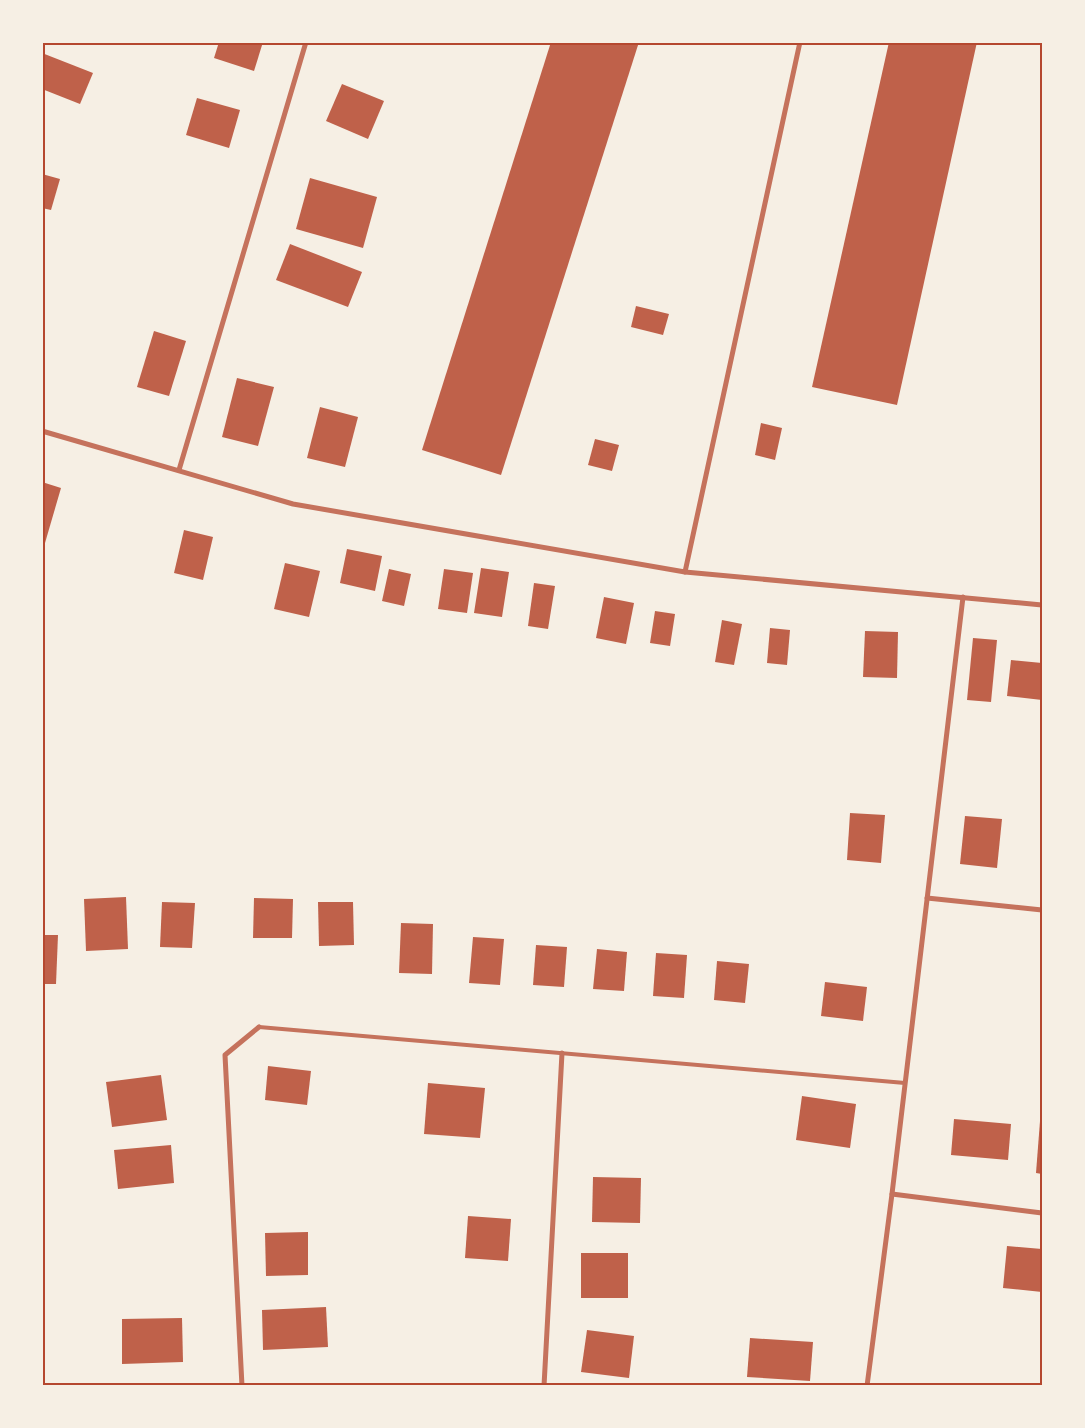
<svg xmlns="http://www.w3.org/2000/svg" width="1085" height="1428" font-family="'PT Sans Narrow',sans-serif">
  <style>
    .building { fill: #bf614a }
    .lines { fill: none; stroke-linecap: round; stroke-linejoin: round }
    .service { stroke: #c5725c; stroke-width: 4 }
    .minor { stroke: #c5725c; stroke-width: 5 }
    .neatline { fill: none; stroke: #b5482f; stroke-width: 2 }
  </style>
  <rect width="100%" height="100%" fill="#f6efe4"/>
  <g class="building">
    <path d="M219 42H263L254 71 214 58Z"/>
    <path d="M551 42H639L501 475 422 450Z"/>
    <path d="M889 42H977L897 405 812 387Z"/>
    <path d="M42 53 93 73 80 104 42 89Z"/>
    <path d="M342 84 384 101 368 139 326 121Z"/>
    <path d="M197 98 240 110 229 148 186 135Z"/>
    <path d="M42 174 60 179 51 210 42 208Z"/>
    <path d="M310 178 377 197 363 248 296 229Z"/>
    <path d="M290 244 362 272 348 307 276 280Z"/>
    <path d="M636 306 669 314 663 335 631 327Z"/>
    <path d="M154 331 186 341 169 396 137 387Z"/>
    <path d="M237 378 274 387 258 446 222 437Z"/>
    <path d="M320 407 358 417 345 467 307 458Z"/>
    <path d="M761 423 782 428 775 460 755 455Z"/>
    <path d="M595 439 619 445 612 471 588 465Z"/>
    <path d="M42 482 61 488 45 543H42Z"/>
    <path d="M184 530 213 537 203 580 174 573Z"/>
    <path d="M347 549 382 556 375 591 340 583Z"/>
    <path d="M285 563 320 571 309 617 274 609Z"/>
    <path d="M481 568 509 572 502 617 474 613Z"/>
    <path d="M389 569 411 574 404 606 382 601Z"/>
    <path d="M444 569 473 573 467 613 438 609Z"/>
    <path d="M534 583 555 586 548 629 528 626Z"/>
    <path d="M604 597 634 603 626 644 596 638Z"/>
    <path d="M655 611 675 614 670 646 650 643Z"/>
    <path d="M722 620 742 624 734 665 715 662Z"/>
    <path d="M770 628 790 630 787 665 767 663Z"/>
    <path d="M865 631 898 632 897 678 863 677Z"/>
    <path d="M973 638 997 640 991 702 967 700Z"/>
    <path d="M1011 660 1042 663V700L1007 696Z"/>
    <path d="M850 813 885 815 881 863 847 860Z"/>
    <path d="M965 816 1002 819 997 868 960 864Z"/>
    <path d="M126 897 128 949 86 951 84 899Z"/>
    <path d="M254 898 293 899 292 938H253Z"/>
    <path d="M162 902 195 903 192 948 160 947Z"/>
    <path d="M318 902H353L354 945 319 946Z"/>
    <path d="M401 923 433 924 432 974 399 973Z"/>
    <path d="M42 935H58L56 984H42Z"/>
    <path d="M473 937 504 939 500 985 469 983Z"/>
    <path d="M536 945 567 947 564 987 533 985Z"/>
    <path d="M597 949 627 952 624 991 593 989Z"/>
    <path d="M656 953 687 955 684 998 653 996Z"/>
    <path d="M717 961 749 964 745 1003 714 1000Z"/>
    <path d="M825 982 867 987 863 1021 821 1016Z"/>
    <path d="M268 1066 311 1071 307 1105 265 1100Z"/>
    <path d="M161 1075 167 1120 112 1127 106 1082Z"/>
    <path d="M428 1083 485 1088 480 1138 424 1134Z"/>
    <path d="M802 1096 856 1104 850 1148 796 1140Z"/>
    <path d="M954 1119 1011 1124 1008 1160 951 1155Z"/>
    <path d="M1040 1121H1042V1174L1036 1173Z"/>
    <path d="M171 1145 174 1183 118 1189 114 1150Z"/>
    <path d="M593 1177 641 1178 640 1223 592 1222Z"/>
    <path d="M468 1216 511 1219 508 1261 465 1258Z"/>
    <path d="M308 1232V1275L266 1276 265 1233Z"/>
    <path d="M1007 1246 1042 1249V1292L1003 1288Z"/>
    <rect x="581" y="1253" width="47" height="45"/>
    <path d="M326 1307 328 1347 263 1350 262 1310Z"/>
    <path d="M182 1318 183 1362 122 1364V1319Z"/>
    <path d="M587 1330 634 1336 629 1378 581 1372Z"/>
    <path d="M750 1338 813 1342 810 1381 747 1377Z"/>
  </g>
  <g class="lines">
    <path class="service" d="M259 1027 905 1083"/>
    <g class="minor">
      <path d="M42 431 293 504 685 572 1042 605"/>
      <path d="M179 470 306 42"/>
      <path d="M685 572 800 42"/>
      <path d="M927 898 1042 910"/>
      <path d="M892 1194 1042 1213"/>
      <path d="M242 1386 225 1055 259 1027"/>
      <path d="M544 1386 562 1053"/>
      <path d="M867 1386 892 1194 963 597"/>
    </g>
  </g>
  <rect width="1085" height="1428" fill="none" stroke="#f6efe4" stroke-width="88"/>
  <rect x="44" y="44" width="997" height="1340" class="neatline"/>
</svg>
